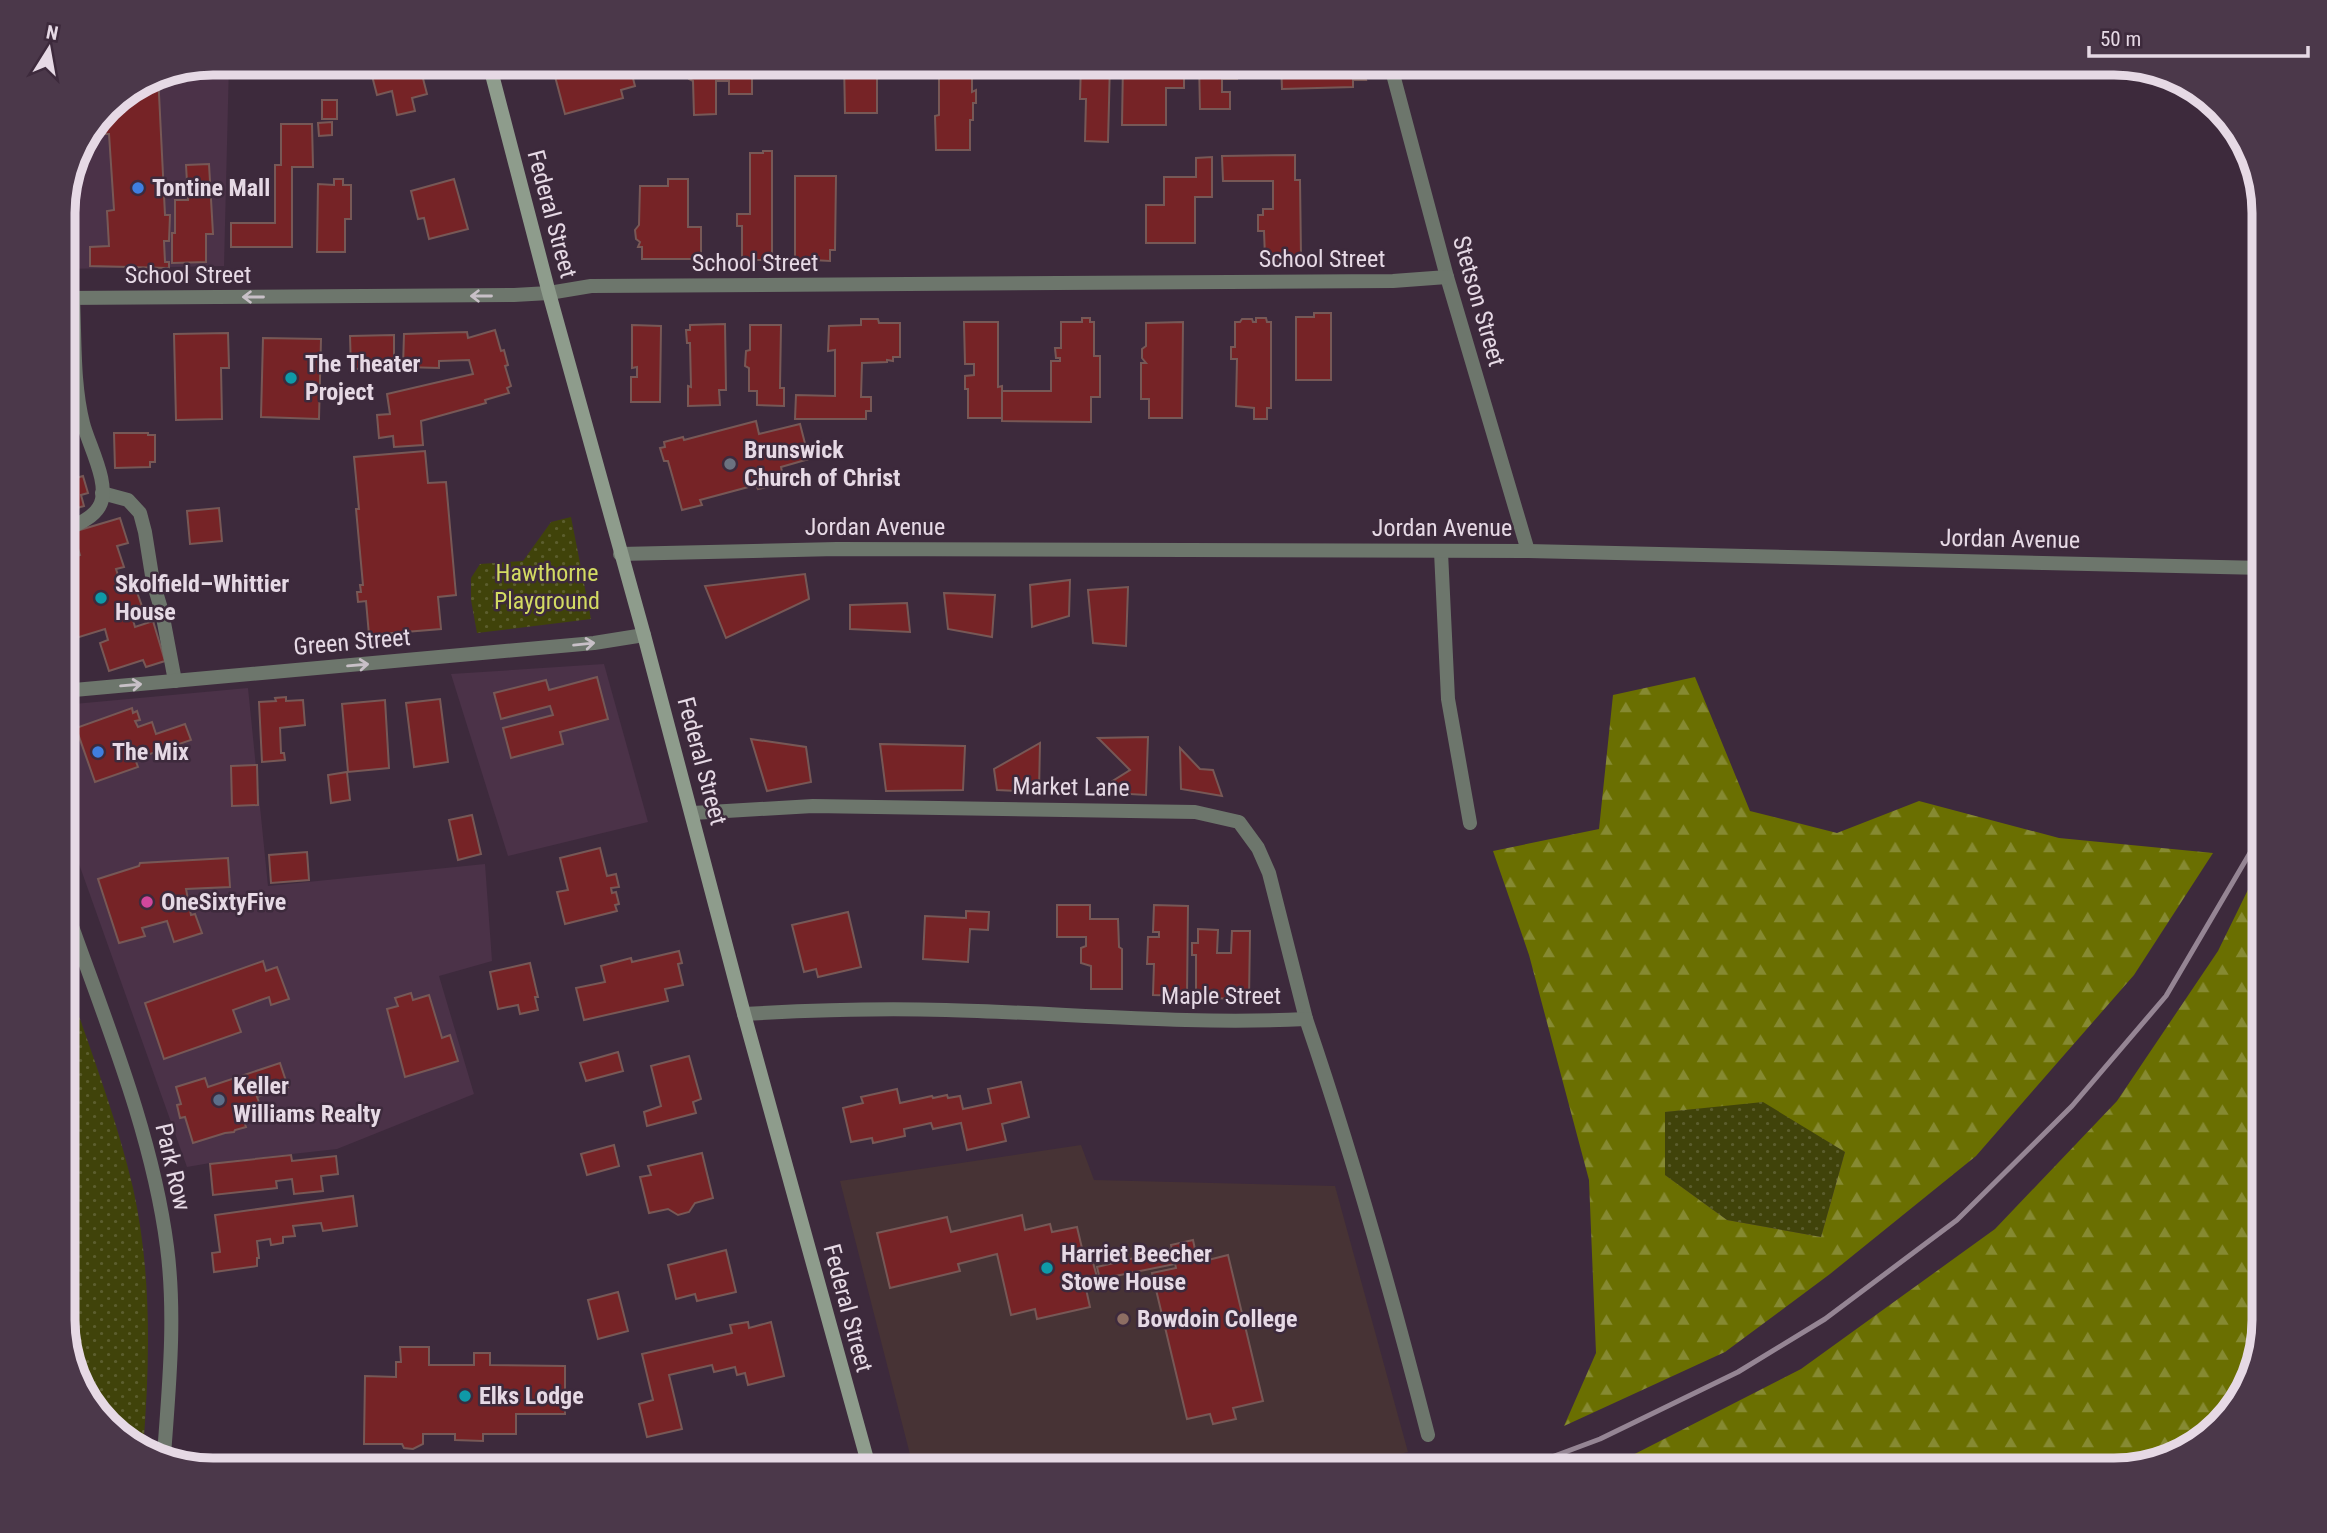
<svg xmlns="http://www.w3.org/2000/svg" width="2327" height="1533" font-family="'Roboto Condensed',sans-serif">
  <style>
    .built { fill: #4b3248 }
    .education { fill: #473335 }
    .grass { fill: url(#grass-dots) }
    .forest { fill: url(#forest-firs); fill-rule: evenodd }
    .building { fill: #762326; stroke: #775856; stroke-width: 2 }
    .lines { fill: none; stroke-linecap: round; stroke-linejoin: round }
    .lane { stroke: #6d766c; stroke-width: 14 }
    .street { stroke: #6d766c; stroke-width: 14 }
    .secondary { stroke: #8e9c8c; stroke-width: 14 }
    .rail { stroke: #958594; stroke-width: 5 }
    .oneway { stroke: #c8c0c7 }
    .shop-dot { fill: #3f7fe0; stroke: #3d2a3c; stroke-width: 2.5 }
    .culture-dot { fill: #0f9aa8; stroke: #3d2a3c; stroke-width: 2.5 }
    .worship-dot { fill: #6b7280; stroke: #3d2a3c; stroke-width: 2.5 }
    .hotel-dot { fill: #d1479c; stroke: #3d2a3c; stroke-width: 2.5 }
    .service-dot { fill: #5c6f8a; stroke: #3d2a3c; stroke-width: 2.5 }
    .education-dot { fill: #8d6e63; stroke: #3d2a3c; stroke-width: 2.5 }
    .labels { text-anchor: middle; stroke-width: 5; stroke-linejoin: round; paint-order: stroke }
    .poi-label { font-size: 24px; font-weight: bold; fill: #e6d9e5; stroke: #3d2a3c; text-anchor: start }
    .street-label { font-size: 24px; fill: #e6d9e5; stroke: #3d2a3c }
    .park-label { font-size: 24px; fill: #d3db62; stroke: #3d2a3c }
    .rim { fill: none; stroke: #e6d9e5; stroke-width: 9 }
  </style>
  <defs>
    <pattern id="grass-dots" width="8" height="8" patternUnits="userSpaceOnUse" patternTransform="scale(1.75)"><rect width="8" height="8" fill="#40430a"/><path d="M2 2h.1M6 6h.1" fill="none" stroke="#5c5e2e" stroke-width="1.8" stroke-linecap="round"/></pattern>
    <pattern id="forest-firs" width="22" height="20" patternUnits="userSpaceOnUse" patternTransform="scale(1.75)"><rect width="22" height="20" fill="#6a6f01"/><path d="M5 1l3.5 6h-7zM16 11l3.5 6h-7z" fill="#868a32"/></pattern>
  </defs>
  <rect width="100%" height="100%" fill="#3d2a3c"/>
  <g class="built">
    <path d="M213 63H229L224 266 63 269V204L75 156 107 107 156 74Z"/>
    <path d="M604 664 648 822 508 856 451 674Z"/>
    <path d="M248 688 268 886 485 864 492 961 439 976 474 1094 337 1149 210 1163 187 1167 63 819V705Z"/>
  </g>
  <path class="education" d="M1081 1145 1094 1180 1335 1186 1408 1452 1333 1470H914L840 1181Z"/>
  <g class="grass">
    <path d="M571 517 591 619 477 633 471 600V578L480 564 523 561 551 522Z"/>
    <path d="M63 970C87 1041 116 1115 133 1188 152 1273 150 1363 143 1449L130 1445 83 1395 63 1329Z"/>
    <path d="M1763 1101 1845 1152 1821 1237 1727 1220 1665 1175V1112Z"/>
  </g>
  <g class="forest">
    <path d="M1695 677 1750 811 1837 833 1919 801 2059 838 2213 853 2134 975 1976 1156 1830 1274 1725 1352 1564 1426 1596 1353 1589 1180 1529 955 1493 851 1599 829 1613 695ZM1763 1102 1845 1152 1821 1237 1727 1220 1665 1175V1112Z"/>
    <path d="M2264 857V1320L2239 1403 2188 1450 2114 1470H1595L1619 1462 1801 1369 1995 1229 2117 1101 2218 951Z"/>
  </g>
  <g class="building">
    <path d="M277 63H310L279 71Z"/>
    <path d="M383 63H419L427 94 412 98 415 111 397 115 392 91 377 95 371 72 385 69Z"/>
    <path d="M576 63H629L635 86 621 90 623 98 565 114 553 69Z"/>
    <path d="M693 63H752V94H729V81H716V114L694 115 693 81 689 79Z"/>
    <path d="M844 63H877V113H845Z"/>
    <path d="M939 63H972V92L976 90V103H973V120H970V150H936L935 116 939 115Z"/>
    <path d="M1081 63H1110L1108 142 1085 141 1086 99H1080Z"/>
    <path d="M1123 63H1184V88H1166V125H1122Z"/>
    <path d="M1199 63H1257V73H1237V79H1222V92H1230V109H1200Z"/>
    <path d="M1281 63H1360L1366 80H1353V87L1282 89Z"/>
    <path d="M156 74H158L165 215H170L169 241H164L165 262H169V268L90 266V247L109 246 107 211 114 210 109 134H105V123H110L109 106Z"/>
    <rect x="322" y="100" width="15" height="19"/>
    <path d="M102 115 103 126H94Z"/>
    <path d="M332 122V135L319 136 318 123Z"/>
    <path d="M281 124H312L313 167H292V247H231V223H275V165H281Z"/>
    <path d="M763 151H772V260H742V226H737V214H750V153H763Z"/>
    <path d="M1295 155V180H1300L1301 257H1295V261L1268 262V258L1265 257 1264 231H1258V215H1263V209H1273V181H1223L1222 156Z"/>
    <path d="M1212 157V197H1195V243H1146V205H1164V177H1196V158Z"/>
    <path d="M209 164 213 234H206V262L172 263V233H175V200H188L186 165Z"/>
    <path d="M795 176H836L835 250H830V261L795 259Z"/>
    <path d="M334 179H343V185H351V219H345V252H317L318 184 334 185Z"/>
    <path d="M454 179 468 229 429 239 424 218 418 219 411 191Z"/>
    <path d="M668 179H688V227H701V259H642V247H638L640 242 636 239 635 230 639 225 640 186H668Z"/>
    <path d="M1314 313H1331V380H1296V317H1314Z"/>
    <path d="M1082 318H1090V322H1094V356H1100V397H1091V422L1002 421V391H1051V361H1060V358H1056L1055 348H1061V322H1082Z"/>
    <path d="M1256 318H1266L1267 322H1271V408H1267V419H1254V408L1236 406 1237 359H1231V347H1235V322H1240L1242 319H1252L1253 322H1256Z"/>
    <path d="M861 319H878L879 323H900V357H893V361L887 360V362L862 363 861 397H871V411H866V419H795L796 395 835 396V350L828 351 829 326 861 325Z"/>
    <path d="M964 322H998V387L1002 386V418H968V389H965V376L974 375V364H965Z"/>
    <path d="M1183 322 1182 418H1149V399H1141V363H1146L1142 358V349L1146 346V323Z"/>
    <path d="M725 324 726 390H719L720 405 688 406V386L691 387 690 343H687L686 330H690V325Z"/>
    <path d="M632 325 661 326 660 402H631V377H637V367L632 368Z"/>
    <path d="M750 325H781L780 388H784V406L757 405V391H749V368L745 366 746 351 750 350Z"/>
    <path d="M495 330 501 351 504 350 508 365 505 366 511 386 507 388 509 393 485 400 486 403 421 421 423 445 394 447 393 436 379 438 377 415 390 414 387 394 473 374 469 360 439 361V368L403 367 404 334 467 332 468 338Z"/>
    <path d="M228 333 229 368H221L222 419 176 420 174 334Z"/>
    <path d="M394 335V368L351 369 350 336Z"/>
    <path d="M263 338 321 339 319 419 261 417Z"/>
    <path d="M756 421 759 434 800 424 809 459 781 467 783 476 773 478 771 486 758 489 756 485 700 500 702 505 682 510 668 461H664L660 448 665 447 664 442 683 437 684 440Z"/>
    <path d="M114 433H148V435H155V462H150V467L115 468Z"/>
    <path d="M63 439 65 444 73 442 77 457 69 459 71 468 63 471Z"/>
    <path d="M425 451 428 483 446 482 456 595 438 597 441 629 369 635 366 601 358 602 357 592H361L360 585H363L356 509H359L354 457Z"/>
    <path d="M74 473 76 478 83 476 88 493 81 495 84 506 63 512V477Z"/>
    <path d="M219 508 222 541 190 544 187 511Z"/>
    <path d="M120 518 128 543 117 546 124 567 116 569 122 588 134 584 143 609 131 613 135 627 153 621 165 661 146 667 143 660 109 671 100 643 108 640 105 629 63 642V560L80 555 73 532Z"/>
    <path d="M805 574 809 599 726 638 705 586Z"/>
    <path d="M1070 580 1069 616 1032 627 1030 585Z"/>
    <path d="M1128 587 1126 646 1093 643 1088 590Z"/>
    <path d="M944 593 995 595 992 637 948 629Z"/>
    <path d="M907 603 910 632 850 629V605Z"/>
    <path d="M597 677 608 719 560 732 563 744 511 758 503 728 553 715 550 706 501 719 494 693 546 680 549 690Z"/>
    <path d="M286 697V701L303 700 305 725 280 728 281 753H284L285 760 262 762 259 702 276 701 275 698Z"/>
    <path d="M440 699 448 762 414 767 406 703Z"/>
    <path d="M385 700 389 768 348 772 342 704Z"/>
    <path d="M132 708 133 713 137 711 140 720 135 721 138 727 152 722 156 734 185 724 191 740 135 759 138 767 95 782 76 728Z"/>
    <path d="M1148 737 1146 795 1095 792 1130 770 1098 738Z"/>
    <path d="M751 739 806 747 811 782 767 791Z"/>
    <path d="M1040 743 1039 792 997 790 994 769Z"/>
    <path d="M880 744 965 746 963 790 886 791Z"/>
    <path d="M1180 748 1200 769 1213 770 1222 796 1181 789Z"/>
    <path d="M257 765 258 805 232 806 231 766Z"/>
    <path d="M347 772 350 800 331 803 328 775Z"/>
    <path d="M472 815 481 854 458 860 449 820Z"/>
    <path d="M600 848 607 876 616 874 619 887 611 888 612 893 616 892 619 904 615 905 617 911 565 924 557 892 568 890 560 858Z"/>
    <path d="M307 852 309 880 271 883 269 855Z"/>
    <path d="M228 858 230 887 186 889 191 915 195 914 202 933 174 942 167 921 142 928 145 936 119 943 98 879 139 866 140 863Z"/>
    <path d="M1057 905H1090V919H1118L1119 947 1122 949V989H1091V966L1081 963V948L1086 946V937H1057Z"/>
    <path d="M1154 905 1188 906 1187 996 1153 995 1154 964H1147L1148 937H1159V932H1153Z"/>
    <path d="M966 911 989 912 988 930 970 929 968 962 923 959 925 916 966 918Z"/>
    <path d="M848 912 861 967 818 977 816 969 804 972 792 925Z"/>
    <path d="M1198 929 1218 930 1217 953H1231L1232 931H1250L1249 999 1203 998V993H1196V955H1192V943H1198Z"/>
    <path d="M679 951 682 963 678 964 683 985 665 989 668 1001 584 1020 576 988 605 982 601 966 631 958 632 962Z"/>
    <path d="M263 961 266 971 277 967 289 999 271 1005 269 997 233 1010 241 1032 164 1059 145 1003Z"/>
    <path d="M530 963 538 997H535L538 1010 520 1014 518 1005 498 1009 490 972Z"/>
    <path d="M411 993 413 1000 429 995 442 1038 450 1035 458 1061 405 1077 387 1009 398 1006 395 998Z"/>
    <path d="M618 1052 623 1071 586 1081 580 1063Z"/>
    <path d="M689 1056 701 1099 693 1102 696 1113 647 1126 644 1112 661 1106 651 1066Z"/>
    <path d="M280 1063 288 1087 257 1097 262 1110 242 1116 246 1127 235 1130 234 1132 225 1133 193 1143 185 1117 180 1118 177 1105 181 1104 176 1087 205 1078 208 1087Z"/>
    <path d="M1021 1082 1029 1117 1002 1124 1006 1141 967 1150 961 1123 933 1129 931 1123 904 1129 905 1136 873 1143 872 1138 851 1142 843 1108 863 1103 861 1097 897 1089 900 1103 932 1096 933 1098 947 1095 948 1098 960 1096 963 1109 991 1103 988 1089Z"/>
    <path d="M614 1145 619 1166 587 1175 581 1154Z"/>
    <path d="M702 1153 713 1198 695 1203 689 1212 678 1215 668 1209 649 1213 640 1177 651 1175 648 1166Z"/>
    <path d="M291 1155 292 1161 336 1156 338 1174 321 1176 323 1191 294 1194 292 1179 276 1181 277 1188 213 1195 210 1164Z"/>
    <path d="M353 1196 357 1226 323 1231 321 1223 293 1226 295 1236 283 1237V1243L271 1245 270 1239 257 1241 259 1258H257V1266L214 1272 212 1253 220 1252 215 1215Z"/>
    <path d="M1022 1215 1025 1230 1050 1224 1052 1232 1077 1227 1085 1261 1092 1259 1097 1277 1084 1280 1090 1307 1037 1319 1035 1309 1011 1315 997 1254 958 1264 960 1271 890 1288 877 1233 947 1217 951 1232Z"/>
    <path d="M1193 1240 1196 1254 1206 1252 1208 1260 1228 1255 1263 1401 1233 1408 1236 1419 1213 1424 1210 1414 1187 1419 1152 1273 1176 1268 1171 1245Z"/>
    <path d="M1172 1249 1175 1264 1100 1279 1097 1267Z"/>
    <path d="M726 1250 736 1292 697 1301 695 1294 676 1299 668 1265Z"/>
    <path d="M618 1292 628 1331 598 1339 588 1300Z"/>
    <path d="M748 1322 749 1328 771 1322 784 1376 748 1385 745 1373 737 1375 735 1367 714 1372 712 1365 669 1375 682 1429 647 1437 639 1404 653 1400 642 1354 732 1333 730 1325Z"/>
    <path d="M400 1347H429V1365H474V1353H490V1365L565 1366V1414H516V1434H483V1441L455 1440V1434H423V1444L413 1449 404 1448 402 1444H364L365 1376 396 1377V1362H401Z"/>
  </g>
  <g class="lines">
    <g class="lane">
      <path d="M102 493 128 500 140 513 145 532 153 582 162 612 175 681"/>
      <path d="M63 531C75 525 92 519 99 507 112 486 88 444 83 423 73 384 75 339 73 298"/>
      <path d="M1441 552 1448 699 1470 823"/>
    </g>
    <g class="street">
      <path d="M1390 63 1447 277 1528 551"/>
      <path d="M63 298 514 295 549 293 591 286 1393 281 1447 277"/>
      <path d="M620 554 837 549 1528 551 2264 568"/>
      <path d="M63 691 594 643 644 635"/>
      <path d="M693 813 813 806 1195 812 1239 822 1258 848 1269 873 1306 1019"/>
      <path d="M63 901C102 1013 152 1130 167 1247 176 1316 169 1386 164 1455"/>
      <path d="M744 1014C812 1010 879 1008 946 1010 1066 1013 1186 1025 1306 1019 1353 1156 1392 1295 1428 1435"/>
    </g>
    <path class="secondary" d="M489 63 549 293 644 635 744 1014 870 1470"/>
    <path class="rail" d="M1517 1470 1600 1439 1738 1372 1825 1319 1957 1220 2072 1106 2166 996 2264 829"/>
  </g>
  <defs><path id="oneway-shaft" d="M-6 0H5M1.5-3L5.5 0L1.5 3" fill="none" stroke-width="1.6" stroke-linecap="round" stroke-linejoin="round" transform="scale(1.75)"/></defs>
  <g class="oneway">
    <use href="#oneway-shaft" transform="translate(481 296) rotate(180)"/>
    <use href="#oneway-shaft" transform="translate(253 297) rotate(180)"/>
    <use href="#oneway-shaft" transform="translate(584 644) rotate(-6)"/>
    <use href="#oneway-shaft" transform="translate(358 665) rotate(-5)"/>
    <use href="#oneway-shaft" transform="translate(131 685) rotate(-5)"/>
  </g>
  <g class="shop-dot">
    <circle cx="138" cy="188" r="7"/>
    <circle cx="98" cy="752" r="7"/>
  </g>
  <g class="culture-dot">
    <circle cx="291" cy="378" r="7"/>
    <circle cx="101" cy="598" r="7"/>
    <circle cx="1047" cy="1268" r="7"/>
    <circle cx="465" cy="1396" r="7"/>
  </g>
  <circle class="worship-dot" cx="730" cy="464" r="7"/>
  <circle class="hotel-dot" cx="147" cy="902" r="7"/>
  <circle class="service-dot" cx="219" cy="1100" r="7"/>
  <circle class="education-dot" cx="1123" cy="1319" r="7"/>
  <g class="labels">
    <g class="poi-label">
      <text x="152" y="196">Tontine Mall</text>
      <text x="305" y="372">The Theater<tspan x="305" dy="28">Project</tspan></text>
      <text x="744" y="458">Brunswick<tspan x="744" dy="28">Church of Christ</tspan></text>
      <text x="115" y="592">Skolfield–Whittier<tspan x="115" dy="28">House</tspan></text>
      <text x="112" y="760">The Mix</text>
      <text x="161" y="910">OneSixtyFive</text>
      <text x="233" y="1094">Keller<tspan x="233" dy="28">Williams Realty</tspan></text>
      <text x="1061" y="1262">Harriet Beecher<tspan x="1061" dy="28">Stowe House</tspan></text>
      <text x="1137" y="1327">Bowdoin College</text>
      <text x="479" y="1404">Elks Lodge</text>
    </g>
    <g class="street-label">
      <text transform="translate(552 214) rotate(75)" y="8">Federal Street</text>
      <text x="1322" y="267">School Street</text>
      <text x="755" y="271">School Street</text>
      <text x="188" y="283">School Street</text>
      <text transform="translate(1479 301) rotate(74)" y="8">Stetson Street</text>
      <text x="875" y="535">Jordan Avenue</text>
      <text x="1442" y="536">Jordan Avenue</text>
      <text transform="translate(2010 539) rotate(1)" y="8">Jordan Avenue</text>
      <text transform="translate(352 642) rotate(-5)" y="8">Green Street</text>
      <text transform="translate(702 761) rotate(75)" y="8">Federal Street</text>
      <text transform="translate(1071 787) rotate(1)" y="8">Market Lane</text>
      <text x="1221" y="1004">Maple Street</text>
      <text transform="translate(173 1167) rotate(77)" y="8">Park Row</text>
      <text transform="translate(848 1308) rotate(75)" y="8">Federal Street</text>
    </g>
    <g class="park-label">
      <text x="547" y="581">Hawthorne<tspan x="547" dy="28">Playground</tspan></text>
    </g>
  </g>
  <path d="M0 0H2327V1533H0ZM213 75H2114A138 138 0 0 1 2252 213V1320A138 138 0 0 1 2114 1458H213A138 138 0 0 1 75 1320V213A138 138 0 0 1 213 75Z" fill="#4b384a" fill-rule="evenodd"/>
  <path class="rim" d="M213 75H2114A138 138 0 0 1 2252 213V1320A138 138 0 0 1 2114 1458H213A138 138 0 0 1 75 1320V213A138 138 0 0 1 213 75Z"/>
  <g transform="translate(49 49) rotate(11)" stroke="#3d2a3c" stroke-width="5" paint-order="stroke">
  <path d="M0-5L12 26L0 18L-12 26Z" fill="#e6d9e5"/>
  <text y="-10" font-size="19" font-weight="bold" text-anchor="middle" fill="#e6d9e5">N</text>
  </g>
  <path d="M2089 46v10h219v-10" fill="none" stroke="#e6d9e5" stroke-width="3.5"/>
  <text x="2100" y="46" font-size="21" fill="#e6d9e5" stroke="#3d2a3c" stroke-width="5" paint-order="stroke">50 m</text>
</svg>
